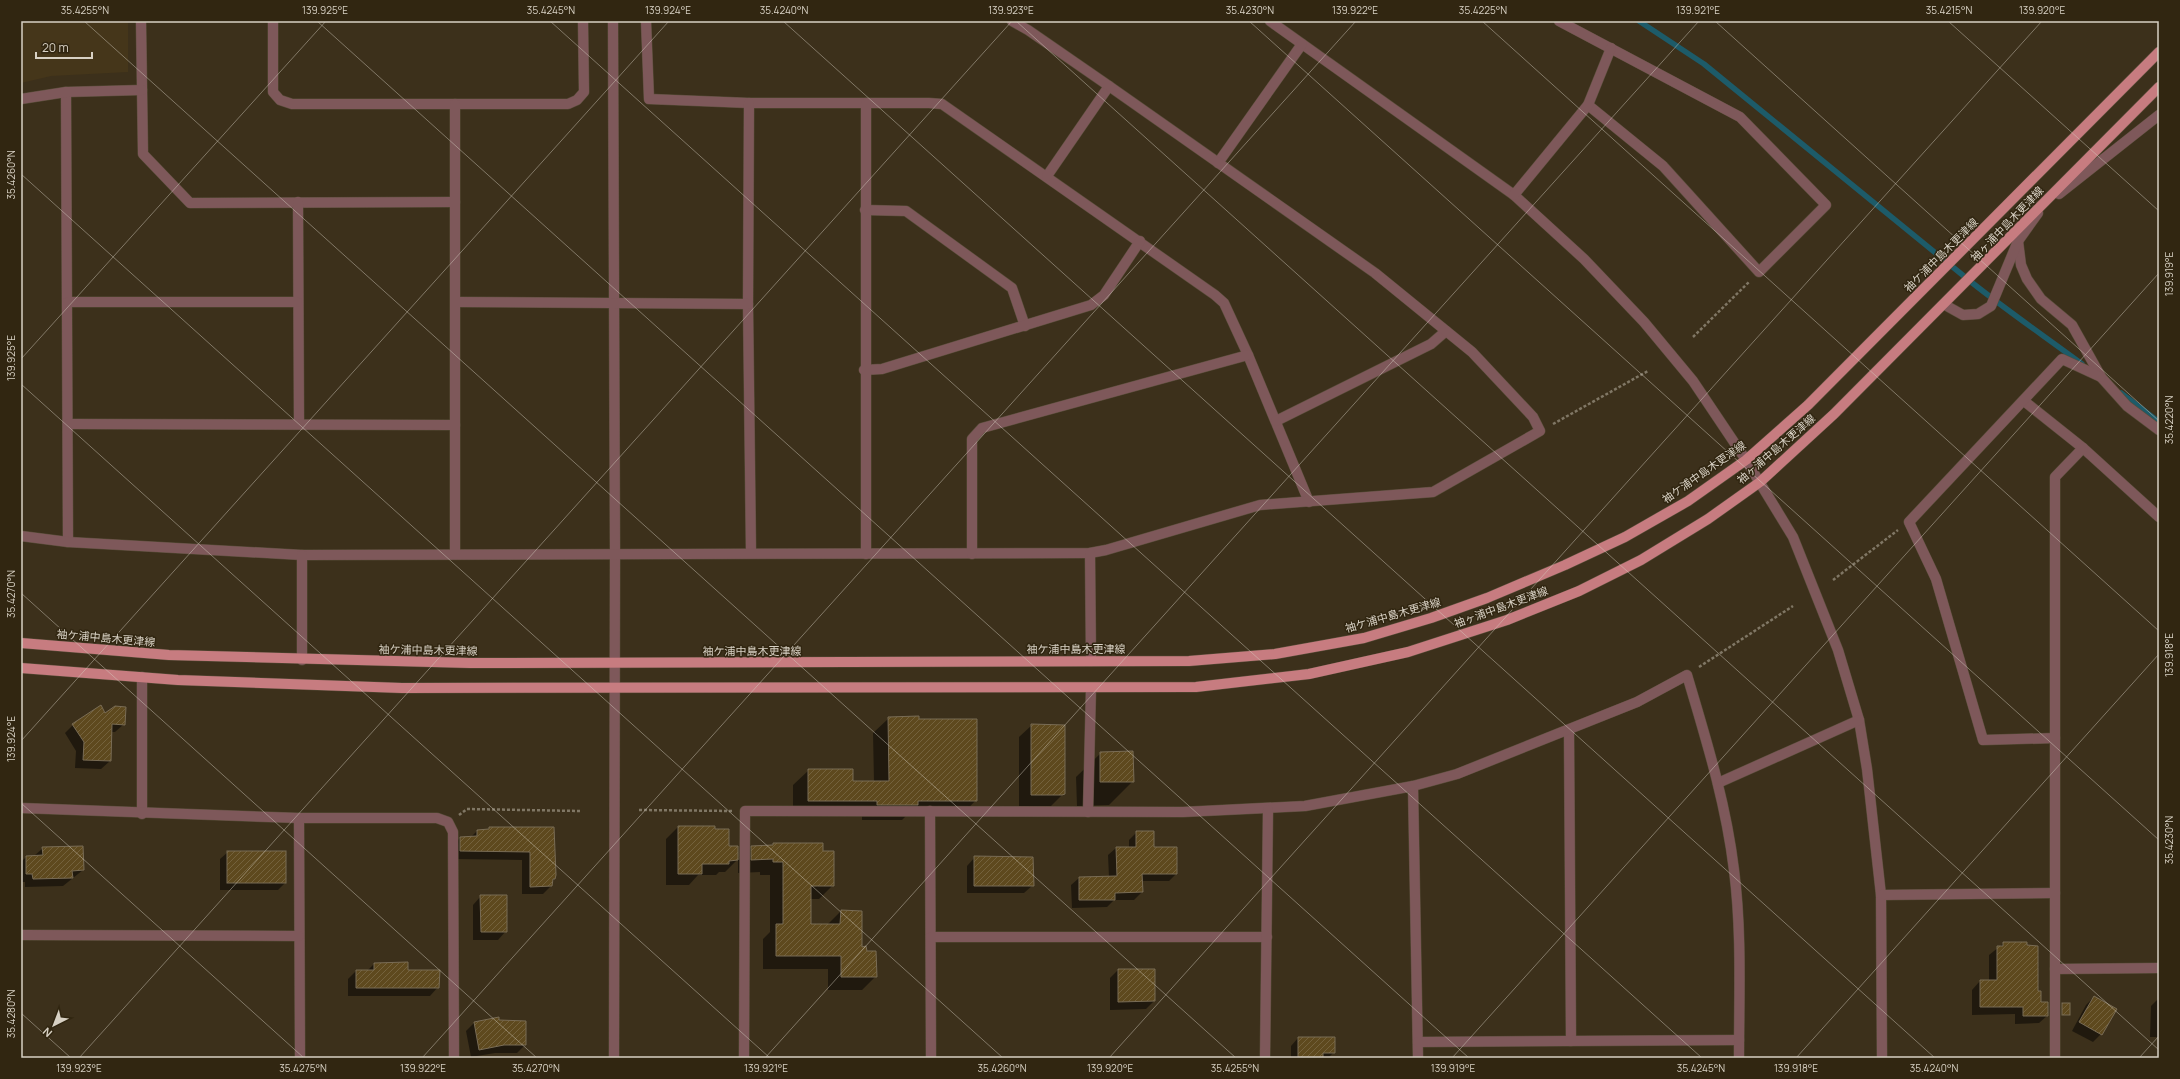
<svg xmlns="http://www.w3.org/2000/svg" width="2180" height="1079" font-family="Manrope,'Noto Sans JP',sans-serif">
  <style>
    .built { fill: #45361a }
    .shadow { fill: #0007 }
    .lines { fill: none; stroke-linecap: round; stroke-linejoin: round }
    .stream { stroke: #1d5b69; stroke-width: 5.5 }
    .building { fill: url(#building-hatch); stroke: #796c55 }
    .minor-casing { stroke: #584d39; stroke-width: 11 }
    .major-casing { stroke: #584d39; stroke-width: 11 }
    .path { stroke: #807765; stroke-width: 2.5; stroke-dasharray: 3 2; stroke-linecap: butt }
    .minor { stroke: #7e585a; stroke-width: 10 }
    .major { stroke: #c77c80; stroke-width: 10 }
    .ticks { fill: none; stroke: #d8d1c4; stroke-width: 1; stroke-opacity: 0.45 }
    .labels { text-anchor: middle; stroke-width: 3; stroke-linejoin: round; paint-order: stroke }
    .street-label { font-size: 11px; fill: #d8d1c4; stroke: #312611 }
    .neatline { fill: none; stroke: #d8d1c4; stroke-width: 1.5 }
    .ticks-label { font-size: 10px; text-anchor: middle; fill: #d8d1c4 }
  </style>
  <defs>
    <pattern id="building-hatch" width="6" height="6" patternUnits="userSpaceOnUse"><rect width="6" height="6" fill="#5e491e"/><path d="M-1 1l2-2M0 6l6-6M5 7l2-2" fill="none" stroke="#74623d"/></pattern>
  </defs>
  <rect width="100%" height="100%" fill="#3c301b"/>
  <path class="built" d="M21 21H128V72L51 76 21 83Z"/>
  <g class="shadow">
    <path d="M105 714 124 724 115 732H111L110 761 101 769 75 768 76 751 65 733 73 725Z"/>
    <path d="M889 718 918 720 976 800 961 816H906L902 820H862V816H793V785L809 770 852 782H874L873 733Z"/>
    <path d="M1032 725 1064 726V793L1051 806 1019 807V737Z"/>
    <path d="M1101 753 1133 781 1109 805 1077 806 1076 777Z"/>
    <path d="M678 827 728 847 737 860 725 872H719L716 875H698L689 885H666V839Z"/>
    <path d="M489 828H553L554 879 551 886 543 894H522V860L452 859V846L460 838H470L477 831 487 830Z"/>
    <path d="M1137 832 1176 874 1169 881H1141L1142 892 1134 900H1114L1107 907 1072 908 1071 885 1079 878 1109 877 1108 855 1116 848H1129V840Z"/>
    <path d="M773 844 822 852 833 885 819 899H810V925H827L841 911 876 976 862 990H828V969H763V939L770 932V875H760V872L738 873V860L752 847 771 846Z"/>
    <path d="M43 848 83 870 63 886 25 887V882H21V862L26 857 34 856Z"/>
    <path d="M228 852 285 883 278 890H220V859Z"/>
    <path d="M975 857 1033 885 1024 893H967V866Z"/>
    <path d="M481 896 506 931 498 940H473V905Z"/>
    <path d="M2004 943 2048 1015 2039 1023 2015 1024V1014L1972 1015V990L1980 981H1989V955Z"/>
    <path d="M374 964 407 970 438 987 430 996H348V979L356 971H367Z"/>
    <path d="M1118 970 1154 1001 1146 1009 1110 1010V978Z"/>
    <path d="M2094 997 2101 1034 2093 1042 2072 1031 2086 1005Z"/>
    <path d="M2159 998V1037H2150L2151 1006Z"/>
    <path d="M498 1018V1021L525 1045 517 1053H495L471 1057 466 1031 474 1023Z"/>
    <path d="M1298 1038 1334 1052 1328 1058H1291V1046Z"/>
  </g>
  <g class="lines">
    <g class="stream">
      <path d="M1639 21 1704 64 1965 277C2003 308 2043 335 2082 364"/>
      <path d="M2121 393 2159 422"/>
    </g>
  </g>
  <g class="building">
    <path d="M101 705 105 713 115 706 126 707 125 725 112 724 111 761 83 760 84 742 72 724Z"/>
    <path d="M919 716V719H977V801H918V805H877V801H808V769H853V781H889L888 717Z"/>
    <path d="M1031 724 1065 725V794L1062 795H1031Z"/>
    <path d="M1133 751 1134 782H1100V752Z"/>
    <path d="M678 826H715V829H729V846H738V860L729 861V864H702V874H678Z"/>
    <path d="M489 827H554L556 875 555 879H553L552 886 530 887V852L460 851V837L477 836V830L489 829Z"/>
    <path d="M1136 831H1154V847H1177V874H1142L1143 892 1115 893V900H1079V877L1117 876 1116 847H1136Z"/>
    <path d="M773 843H823V851H834V886H811V924H840L841 910 862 911V947L866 946 867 951H876L877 977H841V956H776V924H783V862H773V859L751 860V846L773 845Z"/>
    <path d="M83 846 84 870 72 871 73 878 33 879 32 874H26V856L43 855 42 847Z"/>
    <rect x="227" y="851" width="59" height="32"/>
    <path d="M974 856 1033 857 1034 886H974Z"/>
    <path d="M480 895H507V932H481Z"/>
    <path d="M2003 942H2027V945L2038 946V991H2041V1002H2048V1016H2023V1007H1980V980H1997V946H2003Z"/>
    <path d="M408 962V970H440L439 988H356V970H374V963Z"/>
    <path d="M1118 969H1155V1001L1118 1002Z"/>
    <path d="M2094 996 2117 1009 2102 1035 2079 1022Z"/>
    <rect x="2062" y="1003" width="8" height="12"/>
    <path d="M499 1017V1020L526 1021V1045H504L479 1050 474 1022Z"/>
    <path d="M1298 1037H1335V1053H1323V1058H1298Z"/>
  </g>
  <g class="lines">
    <defs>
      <g id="minor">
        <path d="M141 21 143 154 190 203 455 202"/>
        <path d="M273 21V92L280 100 292 104H568L577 100 584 92 583 21"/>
        <path d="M613 21 615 553 614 1058"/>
        <path d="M646 21 649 99 749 103H929L942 104 1215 295 1224 303 1248 355 1309 502"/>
        <path d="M1270 21 1514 195 1584 259 1644 322 1693 381 1746 460 1793 537 1838 650 1859 720 1867 769 1881 895 1882 1058"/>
        <path d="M1559 21 1740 117 1826 205 1759 272 1663 166 1588 105"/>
        <path d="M66 92 68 542"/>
        <path d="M21 99 66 92 142 90"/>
        <path d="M749 103 748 304 751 553"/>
        <path d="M1218 163 1302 44"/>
        <path d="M1047 176 1109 86"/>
        <path d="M2059 194 2159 115"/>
        <path d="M1514 195 1588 105 1611 48"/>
        <path d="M298 202 299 424"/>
        <path d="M865 210 906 211 1012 288 1025 326"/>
        <path d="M2018 241 2021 265 2027 279 2041 299 2072 325 2101 377 2127 406 2159 430"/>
        <path d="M68 302H297"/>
        <path d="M456 302 748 304"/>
        <path d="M1945 305 1963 315 1978 314 1991 306 2018 241 2038 213"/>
        <path d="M864 370 882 369 1091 305 1104 295 1140 241"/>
        <path d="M2024 401 2083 448 2159 517"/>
        <path d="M1276 421 1431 344 1446 331"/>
        <path d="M69 424 455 425"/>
        <path d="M21 536 68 542 302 555 1090 553 1106 550 1260 505 1433 492 1540 431 1533 417 1472 352 1375 273 1109 86 1028 30 1012 21"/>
        <path d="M1090 553 1091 661"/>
        <path d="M455 554V104"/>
        <path d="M866 554V103"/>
        <path d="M972 554V439L982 428 1248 355"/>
        <path d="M302 555V660"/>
        <path d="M142 677V814"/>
        <path d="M1569 730 1571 1041"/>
        <path d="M2055 738 1983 740 1936 579 1909 522 2062 359 2101 377"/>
        <path d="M1718 783 1859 720"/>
        <path d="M1413 786 1418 1058"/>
        <path d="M21 808 299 818H437L448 822 453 832 454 1058"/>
        <path d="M930 811 931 1058"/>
        <path d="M1088 812 1091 688"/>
        <path d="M299 818 300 1058"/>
        <path d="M1881 895 2055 893"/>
        <path d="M21 935 299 936"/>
        <path d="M931 937H1267"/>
        <path d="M2055 969 2159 968"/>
        <path d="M1418 1042 1739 1040"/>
        <path d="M744 1058 745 811 1183 812 1305 806 1413 786 1457 774 1637 702 1687 675C1706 739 1726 803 1734 870 1742 932 1739 996 1739 1058"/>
        <path d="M1265 1058 1268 810"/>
        <path d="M2055 1058V477L2083 448"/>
      </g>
      <g id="major">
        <path d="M21 643 169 655 470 663 1189 661 1275 654 1364 638 1431 618 1487 598 1565 565 1625 537 1688 501 1746 460 1808 405 2159 52"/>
        <path d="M21 668 178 680 402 688 1196 687 1309 674 1408 652 1507 620 1579 591 1641 560 1708 519 1760 482 1834 414 2159 87"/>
      </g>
    </defs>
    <use href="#minor" class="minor-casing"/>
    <use href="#major" class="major-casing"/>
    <g class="path">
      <path d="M1693 337 1749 282"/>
      <path d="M1553 424 1648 371"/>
      <path d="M1833 580 1898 530"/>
      <path d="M1699 667 1793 606"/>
      <path d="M639 810 732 811"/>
      <path d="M459 815 467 809 581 811"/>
    </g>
    <use href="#minor" class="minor"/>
    <use href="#major" class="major"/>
  </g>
  <path class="ticks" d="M84 21 1236 1058M317 21 1469 1058M550 21 1702 1058M783 21 1935 1058M1016 21 2159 1050M1249 21 2159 840M1482 21 2159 631M1715 21 2159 421M1948 21 2159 211M21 174 1003 1058M21 359 326 21M21 384 770 1058M21 593 537 1058M21 741 669 21M21 803 304 1058M21 1013 71 1058M79 1058 1012 21M422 1058 1356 21M765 1058 1699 21M1109 1058 2042 21M1452 1058 2159 273M1796 1058 2159 654M2139 1058 2159 1036"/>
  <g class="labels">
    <g class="street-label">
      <text transform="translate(2007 224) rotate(-46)" y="4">袖ヶ浦中島木更津線</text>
      <text transform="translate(1941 255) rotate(-45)" y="4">袖ケ浦中島木更津線</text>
      <text transform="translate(1776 449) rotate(-41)" y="4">袖ヶ浦中島木更津線</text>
      <text transform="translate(1704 472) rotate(-35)" y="4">袖ケ浦中島木更津線</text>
      <text transform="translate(1501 607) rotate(-20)" y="4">袖ヶ浦中島木更津線</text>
      <text transform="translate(1393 615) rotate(-16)" y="4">袖ケ浦中島木更津線</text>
      <text transform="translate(106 638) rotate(5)" y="4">袖ケ浦中島木更津線</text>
      <text x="1076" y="653">袖ケ浦中島木更津線</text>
      <text transform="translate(428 650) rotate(1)" y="4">袖ケ浦中島木更津線</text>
      <text x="752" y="655">袖ケ浦中島木更津線</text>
    </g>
  </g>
  <rect width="2180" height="1079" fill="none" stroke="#312611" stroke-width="44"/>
  <g transform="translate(54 1025) rotate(222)" stroke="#312611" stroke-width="3" paint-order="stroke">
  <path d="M0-3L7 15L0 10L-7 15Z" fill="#d8d1c4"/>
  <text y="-6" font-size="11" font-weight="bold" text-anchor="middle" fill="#d8d1c4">N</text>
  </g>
  <path d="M36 52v6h56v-6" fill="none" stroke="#d8d1c4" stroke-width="2"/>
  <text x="42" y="52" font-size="12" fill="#d8d1c4" stroke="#312611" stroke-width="3" paint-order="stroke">20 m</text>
  <rect x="22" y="22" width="2136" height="1035" class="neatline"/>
  <g class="ticks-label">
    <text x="85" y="14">35.4255°N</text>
    <text x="325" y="14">139.925°E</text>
    <text x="551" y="14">35.4245°N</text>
    <text x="668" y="14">139.924°E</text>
    <text x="784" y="14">35.4240°N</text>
    <text x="1011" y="14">139.923°E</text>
    <text x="1250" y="14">35.4230°N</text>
    <text x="1355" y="14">139.922°E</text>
    <text x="1483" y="14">35.4225°N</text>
    <text x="1698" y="14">139.921°E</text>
    <text x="1949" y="14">35.4215°N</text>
    <text x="2042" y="14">139.920°E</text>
    <text transform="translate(11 175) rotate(-90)" y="4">35.4260°N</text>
    <text transform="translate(2169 274) rotate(-90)" y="4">139.919°E</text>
    <text transform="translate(11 358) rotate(-90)" y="4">139.925°E</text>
    <text transform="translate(2169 420) rotate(-90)" y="4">35.4220°N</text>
    <text transform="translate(11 594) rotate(-90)" y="4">35.4270°N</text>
    <text transform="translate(2169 655) rotate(-90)" y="4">139.918°E</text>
    <text transform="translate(11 739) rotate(-90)" y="4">139.924°E</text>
    <text transform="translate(2169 840) rotate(-90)" y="4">35.4230°N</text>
    <text transform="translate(11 1014) rotate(-90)" y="4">35.4280°N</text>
    <text x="79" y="1072">139.923°E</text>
    <text x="303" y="1072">35.4275°N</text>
    <text x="423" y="1072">139.922°E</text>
    <text x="536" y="1072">35.4270°N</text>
    <text x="766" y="1072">139.921°E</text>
    <text x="1002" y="1072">35.4260°N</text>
    <text x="1110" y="1072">139.920°E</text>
    <text x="1235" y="1072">35.4255°N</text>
    <text x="1453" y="1072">139.919°E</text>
    <text x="1701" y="1072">35.4245°N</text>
    <text x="1796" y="1072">139.918°E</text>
    <text x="1934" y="1072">35.4240°N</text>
  </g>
</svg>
